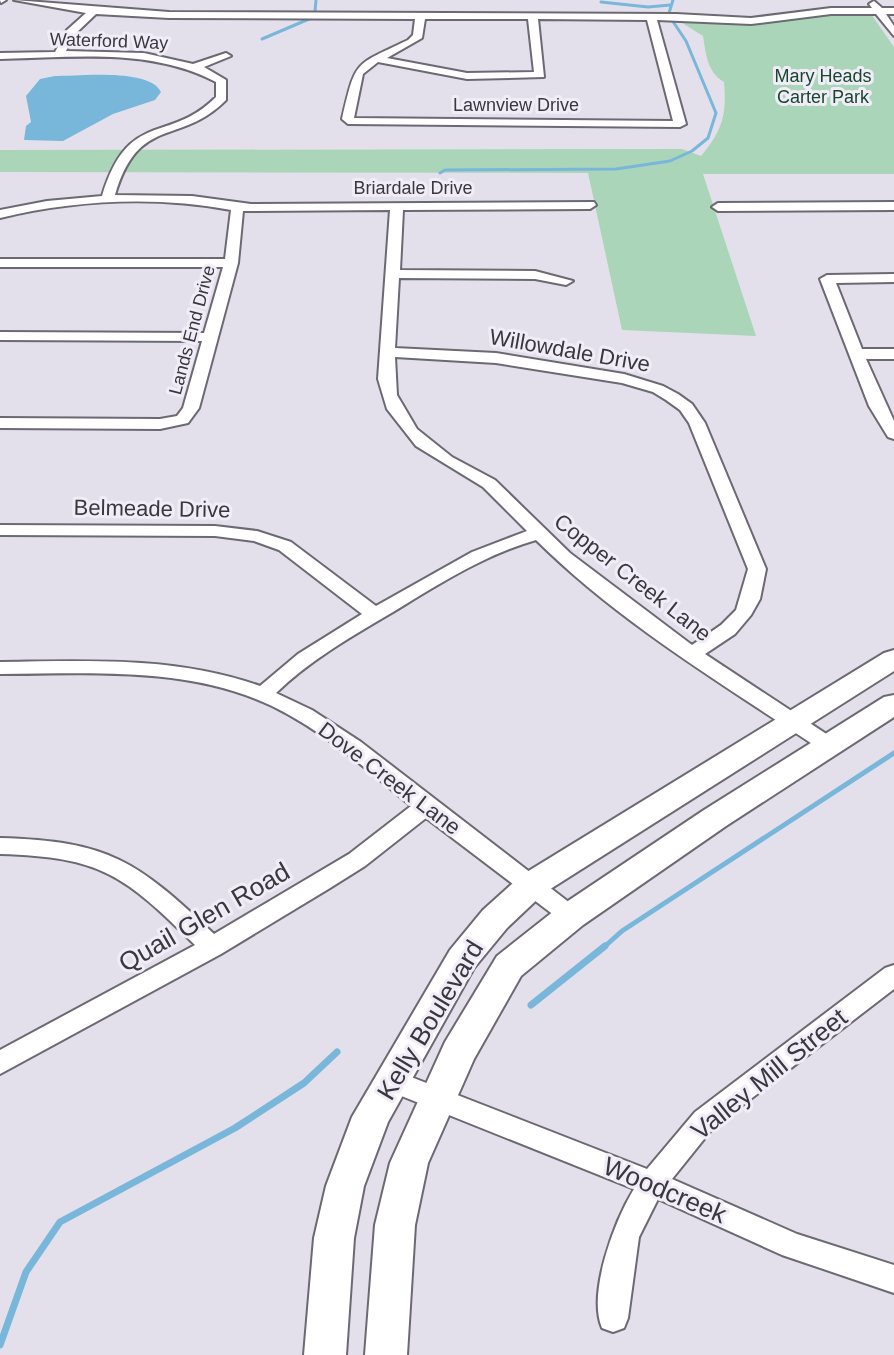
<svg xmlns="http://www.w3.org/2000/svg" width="894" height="1355" font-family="Helvetica,sans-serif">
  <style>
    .green { fill: #abd5b9 }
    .water { fill: #79b7da }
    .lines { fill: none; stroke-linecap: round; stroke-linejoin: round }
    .stream-far2 { stroke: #79b7da; stroke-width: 3 }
    .stream-far1 { stroke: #79b7da; stroke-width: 5 }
    .stream { stroke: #79b7da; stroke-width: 7 }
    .minor-casing { stroke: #6c6973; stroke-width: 4 }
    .secondary-casing { stroke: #6c6973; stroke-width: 4 }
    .minor { fill: #fff; fill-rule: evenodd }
    .secondary { fill: #fff; fill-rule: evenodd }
    .labels { text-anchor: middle; stroke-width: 6; stroke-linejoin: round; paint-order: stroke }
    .far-street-label { font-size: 18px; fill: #3a383d; stroke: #f1edf8 }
    .far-park-label { font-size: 18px; fill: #19462c; stroke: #f1edf8 }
    .street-label { font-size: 22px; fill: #3a383d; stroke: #f1edf8 }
    .near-street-label { font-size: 26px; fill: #3a383d; stroke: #f1edf8 }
  </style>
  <rect width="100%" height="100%" fill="#e4e0eb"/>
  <path class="green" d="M842 13 871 14 894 47V174H703L756 336 622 330 588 173 0 172V150L682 149 701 156C722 131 727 115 724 82 707 72 706 54 703 36L679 21 750 23Z"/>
  <path class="water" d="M55 76C79 76 150 68 161 92L155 100 113 114 63 141 24 140 26 126 31 122 26 96 40 79Z"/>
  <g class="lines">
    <g class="stream-far2">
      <path d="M601 2 648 7 670 5"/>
      <path d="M315 11 316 0"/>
      <path d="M669 13 673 0"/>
      <path d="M262 39 309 19"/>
      <path d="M440 173 445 170 616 169 670 161 692 151 708 138 716 113 686 41 672 20"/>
    </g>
    <path class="stream-far1" d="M603 948 622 931 894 753"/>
    <g class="stream">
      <path d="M531 1005 605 946"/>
      <path d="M0 1345 26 1272 60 1222 235 1128 304 1083 337 1052"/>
    </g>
    <defs>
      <g id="minor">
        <path d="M0 0H6L1 3Z"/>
        <path d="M14 0 169 12 676 14 751 18 831 8H872L869 4 874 1 882 8H894V14H886L894 26V36L876 14H831L751 24 657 20 686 124 680 127 348 124 342 119C356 59 354 66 408 40L413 35 415 19 169 18 96 14 75 34 66 51 144 53 193 64 226 53 231 56 204 67 226 80V100C179 147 139 114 115 195L192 196 251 204 594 202 596 205 590 209 403 210 400 270 535 271 573 281 566 285 535 279 399 278 395 348 496 353 624 374 663 386 678 394 692 404 705 423 766 569 760 599 751 615 735 634 705 654 837 741 841 746 837 751H823C724 685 620 623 536 540 484 555 439 584 393 612 352 636 310 660 276 693L312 710 361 742 579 910 583 916 579 922 571 925 563 922 426 818 365 866 330 888 221 954 0 1074V1050L195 945C124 875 102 857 0 854V838C109 841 137 861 214 934L349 854 411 806C367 769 323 731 272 706 187 666 91 674 0 674V662C88 661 175 656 260 686L298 654 362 614 279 550 254 541 215 536 0 535V525L215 526 257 531 291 542 376 606 472 552 527 531 483 487 416 446 387 409 378 379 390 210 243 211 238 263 199 408 188 423 160 429 0 428V418L160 419 177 416 183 408 202 341 0 340V332L204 333 223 267H0V259H225L231 210C155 196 75 200 0 218V210L47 201 102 196C129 108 168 145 216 97V82C149 47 71 58 0 59V53L55 52 67 30 86 13ZM425 19H528L534 72 467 73 387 58 422 38ZM538 19 647 20 673 121 354 118 363 74 378 62 467 79 544 77ZM395 357 496 363 622 383 653 392 666 400 680 410 689 423 748 569 736 610 721 625 692 645 570 553 495 480 452 457 417 429 397 395Z"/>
        <path d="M894 202V210L718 211 712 207 718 203Z"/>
        <path d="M894 274V282L836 283 862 349H894V359H866L894 421V439L888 437 869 406 820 279 827 275Z"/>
        <path d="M894 965V989L713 1128 672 1179 797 1234 894 1265V1293L782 1255 658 1199 639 1237 628 1318 624 1328 613 1332 602 1328C587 1293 615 1220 634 1189L384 1089 380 1081 384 1073 393 1070 647 1169 695 1112 885 968Z"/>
      </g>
      <g id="secondary">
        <path d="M894 650V671L544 893 507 928 474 968 388 1122 364 1186 354 1238 346 1355H304L314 1238 326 1186 352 1117 450 950 483 910 522 875 884 653Z"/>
        <path d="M894 695V717L726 826 583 925 521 976 474 1059 428 1163 415 1225 407 1355H365L375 1225 390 1163 445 1042 497 956 559 907 704 810 884 697Z"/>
      </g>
    </defs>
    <use href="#minor" class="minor-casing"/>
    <use href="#secondary" class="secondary-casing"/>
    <use href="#minor" class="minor"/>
    <use href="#secondary" class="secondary"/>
  </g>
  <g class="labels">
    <g class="far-street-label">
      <text transform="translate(109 41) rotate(2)" y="6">Waterford Way</text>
      <text x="516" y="111">Lawnview Drive</text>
      <text x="413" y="194">Briardale Drive</text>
      <text transform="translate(192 330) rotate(-75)" y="6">Lands End Drive</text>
    </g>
    <g class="far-park-label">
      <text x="823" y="82">Mary Heads<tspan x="823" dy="21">Carter Park</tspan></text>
    </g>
    <g class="street-label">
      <text transform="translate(570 350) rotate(10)" y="8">Willowdale Drive</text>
      <text transform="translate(152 508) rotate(1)" y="8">Belmeade Drive</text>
      <text transform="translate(633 577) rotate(38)" y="8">Copper Creek Lane</text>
      <text transform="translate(390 778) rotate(37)" y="8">Dove Creek Lane</text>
    </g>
    <g class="near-street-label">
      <text transform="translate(204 917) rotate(-30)" y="9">Quail Glen Road</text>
      <text transform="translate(430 1020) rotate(-59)" y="9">Kelly Boulevard</text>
      <text transform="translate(769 1074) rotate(-39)" y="9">Valley Mill Street</text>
      <text transform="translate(665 1190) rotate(23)" y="9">Woodcreek</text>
    </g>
  </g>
</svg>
